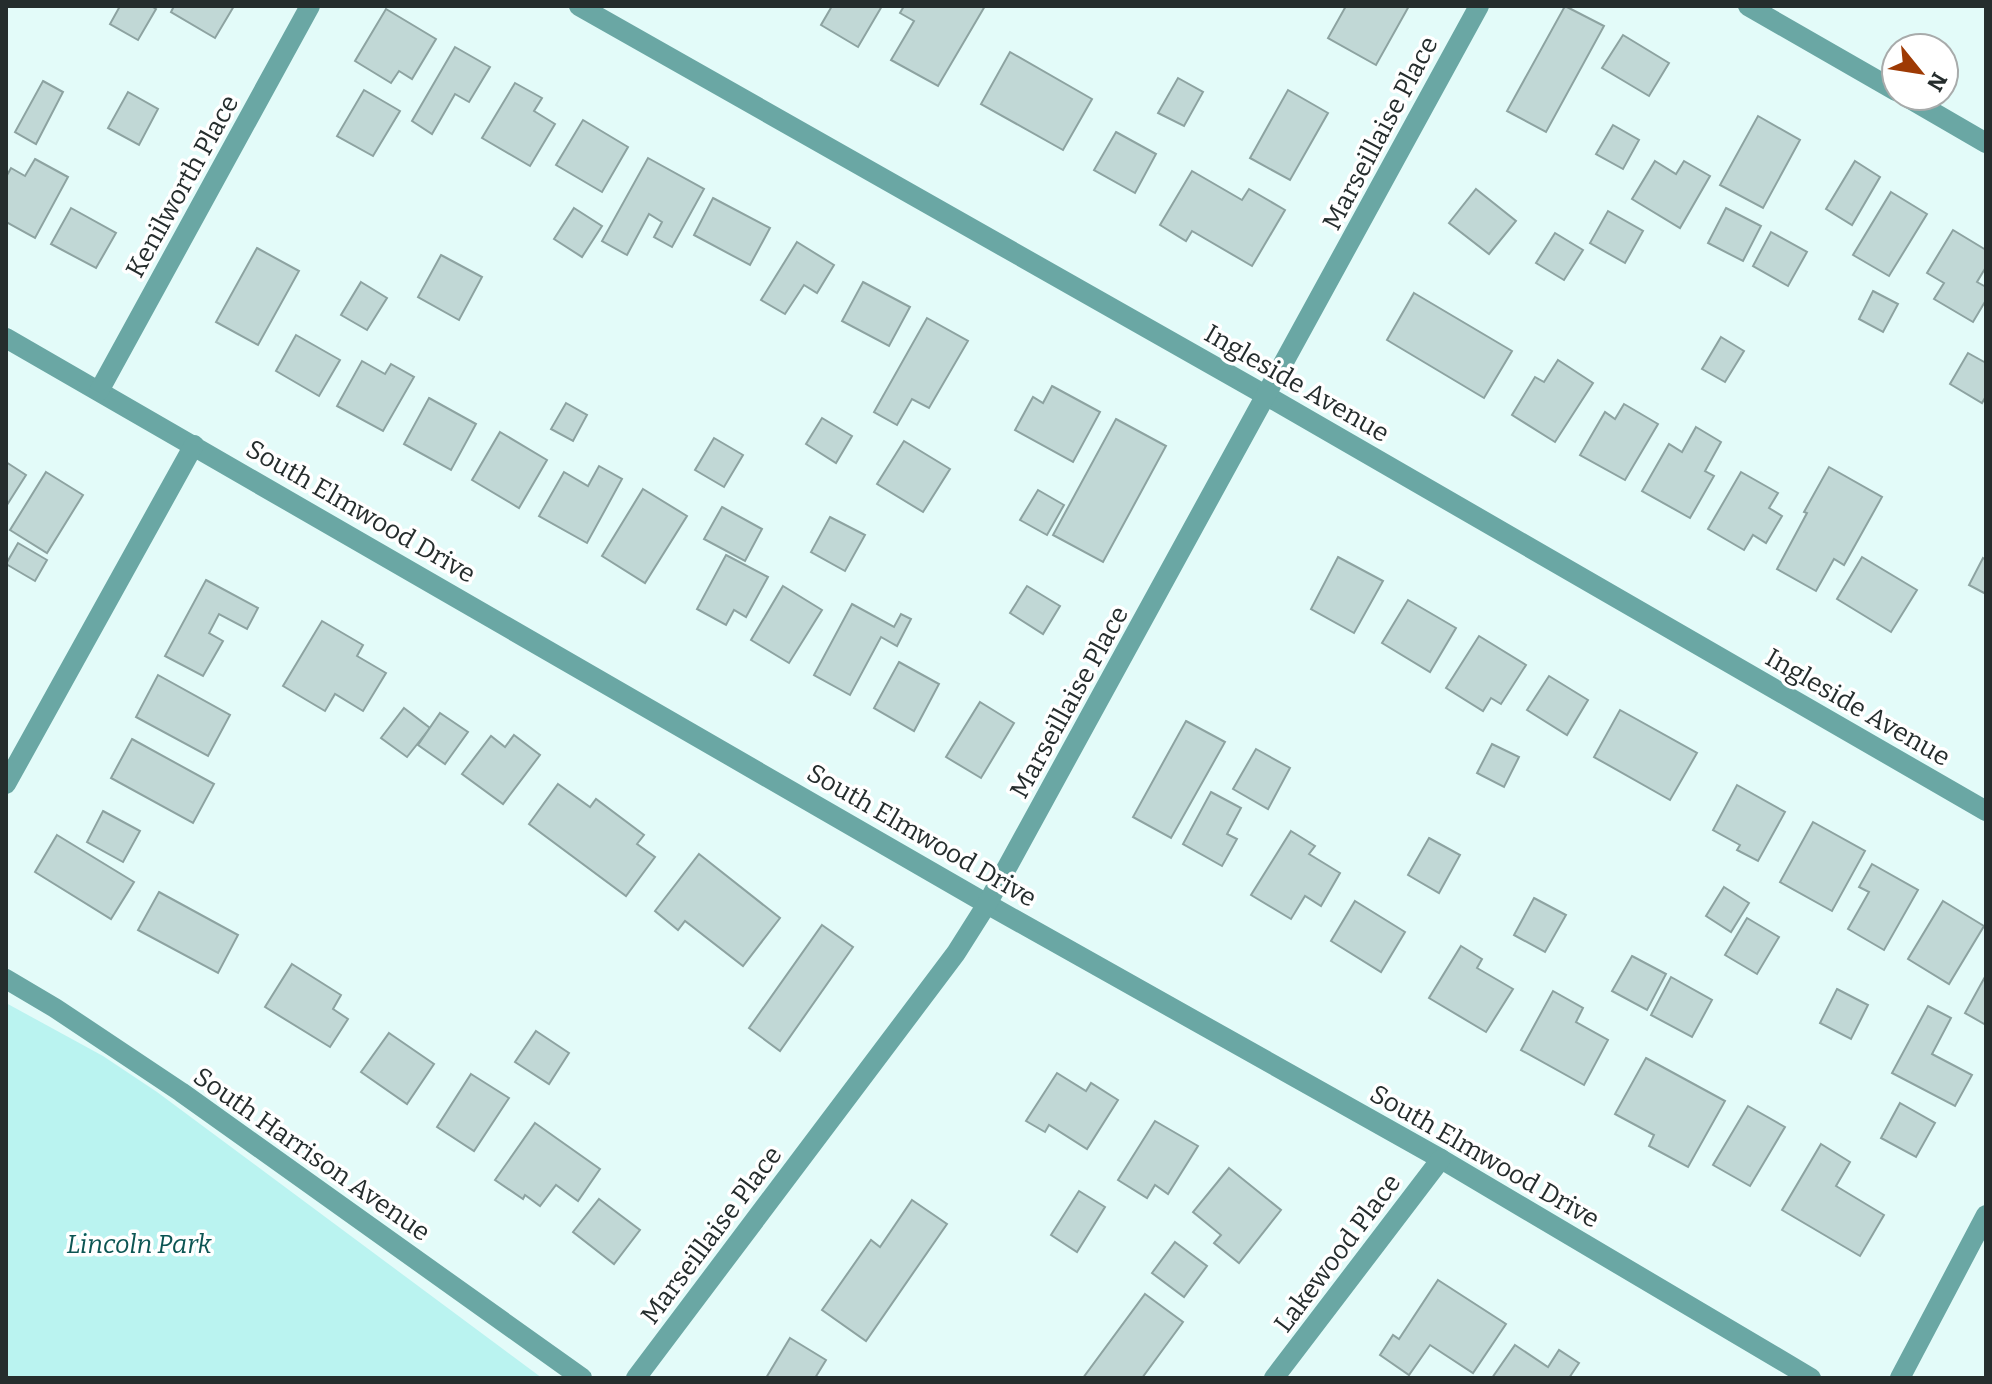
<svg xmlns="http://www.w3.org/2000/svg" width="1992" height="1384" font-family="Bitter,serif">
  <style>
    .green { fill: #baf3f0 }
    .building { fill: #c1d8d6; stroke: #8da3a1; stroke-width: 2 }
    .lines { fill: none; stroke-linecap: round; stroke-linejoin: round }
    .minor { stroke: #6aa7a4; stroke-width: 20 }
    .labels { text-anchor: middle; stroke-width: 7; stroke-linejoin: round; paint-order: stroke }
    .street-label { font-size: 26px; fill: #252d2d; stroke: #fff }
    .park-label { font-size: 26px; font-style: italic; fill: #0c5553; stroke: #fff }
  </style>
  <rect width="100%" height="100%" fill="#e3fbf9"/>
  <path class="green" d="M6 1003 103 1056 157 1092 542 1378H6Z"/>
  <g class="building">
    <path d="M120 6H151L156 9 138 40 110 24Z"/>
    <path d="M174 6H234L215 38 171 12Z"/>
    <path d="M832 6H882L858 47 821 25Z"/>
    <path d="M904 6H985L938 86 891 60 914 21 900 13Z"/>
    <path d="M1346 6H1409L1376 65 1328 38Z"/>
    <path d="M1565 6 1604 26 1546 132 1507 111Z"/>
    <path d="M386 9 436 39 412 79 399 71 391 83 355 61Z"/>
    <path d="M1623 35 1669 63 1649 96 1602 68Z"/>
    <path d="M455 47 490 67 469 102 455 94 432 134 412 121Z"/>
    <path d="M1010 52 1092 99 1063 150 981 104Z"/>
    <path d="M1178 78 1203 92 1184 126 1158 113Z"/>
    <path d="M43 81 63 92 36 144 15 132Z"/>
    <path d="M515 83 542 98 534 111 555 124 530 166 482 138Z"/>
    <path d="M364 90 400 111 373 156 337 136Z"/>
    <path d="M1288 90 1328 113 1290 180 1250 158Z"/>
    <path d="M128 92 158 109 139 145 108 128Z"/>
    <path d="M1758 116 1800 140 1763 208 1720 185Z"/>
    <path d="M583 120 628 147 602 192 556 165Z"/>
    <path d="M1613 125 1639 140 1623 169 1596 154Z"/>
    <path d="M1116 132 1156 154 1135 193 1094 170Z"/>
    <path d="M648 158 704 189 672 247 654 237 662 222 649 214 627 255 602 241Z"/>
    <path d="M35 159 68 177 35 238 6 222V177L11 168 25 176Z"/>
    <path d="M1655 161 1676 174 1684 161 1710 176 1680 228 1632 199Z"/>
    <path d="M1855 161 1880 177 1852 225 1826 209Z"/>
    <path d="M1192 171 1242 200 1249 189 1285 210 1252 266 1192 231 1186 241 1160 225Z"/>
    <path d="M1476 189 1516 221 1489 254 1449 223Z"/>
    <path d="M1891 192 1927 214 1889 276 1853 255Z"/>
    <path d="M713 198 770 228 750 265 694 235Z"/>
    <path d="M71 208 116 233 96 268 51 244Z"/>
    <path d="M574 208 602 226 582 257 554 239Z"/>
    <path d="M1726 208 1761 226 1743 261 1708 243Z"/>
    <path d="M1608 211 1643 231 1625 263 1590 243Z"/>
    <path d="M1953 230 1986 250V267L1977 282 1986 287V300L1973 322 1934 299 1944 283 1927 273Z"/>
    <path d="M1771 232 1807 252 1788 286 1753 266Z"/>
    <path d="M1555 233 1583 250 1564 280 1536 263Z"/>
    <path d="M797 242 834 265 817 293 804 285 785 314 761 300Z"/>
    <path d="M257 248 299 271 258 345 216 322Z"/>
    <path d="M441 255 482 277 459 320 418 297Z"/>
    <path d="M361 282 387 298 367 330 341 315Z"/>
    <path d="M863 282 910 307 889 346 842 321Z"/>
    <path d="M1873 291 1898 304 1883 332 1859 319Z"/>
    <path d="M1414 293 1512 351 1484 398 1387 340Z"/>
    <path d="M927 318 968 341 929 408 912 399 897 425 874 412Z"/>
    <path d="M296 335 340 360 319 396 276 371Z"/>
    <path d="M1721 337 1744 351 1725 382 1702 369Z"/>
    <path d="M1968 353 1986 363V396L1982 403 1950 384Z"/>
    <path d="M1558 360 1593 383 1555 442 1512 415 1535 377 1544 382Z"/>
    <path d="M362 361 385 374 391 364 414 377 383 431 337 406Z"/>
    <path d="M1052 386 1100 412 1073 462 1015 430 1033 397 1043 403Z"/>
    <path d="M429 398 476 424 451 470 404 444Z"/>
    <path d="M566 403 587 415 573 441 551 429Z"/>
    <path d="M1624 404 1658 424 1625 480 1580 455 1605 412 1615 419Z"/>
    <path d="M822 418 852 436 836 463 806 444Z"/>
    <path d="M1116 419 1166 446 1103 562 1053 535Z"/>
    <path d="M1696 427 1721 442 1705 471 1714 476 1690 518 1642 491 1669 444 1682 452Z"/>
    <path d="M500 432 547 460 519 508 472 480Z"/>
    <path d="M714 438 743 455 724 487 695 470Z"/>
    <path d="M904 441 950 469 923 512 877 484Z"/>
    <path d="M6 462 26 475 7 505 6 504Z"/>
    <path d="M599 466 622 479 587 543 539 516 564 472 588 486Z"/>
    <path d="M1829 467 1882 497 1844 565 1834 559 1816 591 1777 569 1807 513 1804 512Z"/>
    <path d="M46 472 83 495 47 553 10 530Z"/>
    <path d="M1741 472 1778 493 1769 508 1782 516 1766 543 1753 535 1744 550 1708 529Z"/>
    <path d="M643 489 687 516 645 583 602 556Z"/>
    <path d="M1038 490 1064 505 1047 535 1020 520Z"/>
    <path d="M722 507 762 529 745 561 704 539Z"/>
    <path d="M830 517 865 535 845 571 811 552Z"/>
    <path d="M18 543 47 560 35 581 6 564Z"/>
    <path d="M726 555 768 577 746 617 734 610 726 625 697 609Z"/>
    <path d="M1338 557 1383 581 1354 633 1311 609Z"/>
    <path d="M1862 557 1917 590 1891 632 1837 599Z"/>
    <path d="M1983 558 1986 560V594L1969 585Z"/>
    <path d="M206 580 258 608 247 629 219 614 209 633 223 641 203 676 165 656Z"/>
    <path d="M783 586 822 610 789 663 751 640Z"/>
    <path d="M1027 586 1060 606 1043 634 1010 613Z"/>
    <path d="M1408 600 1456 628 1430 672 1382 643Z"/>
    <path d="M852 604 894 627 901 614 911 619 897 646 881 637 850 695 814 675Z"/>
    <path d="M322 621 363 645 357 656 386 673 363 711 335 694 325 711 283 686Z"/>
    <path d="M1479 636 1526 665 1501 704 1491 698 1483 711 1446 688Z"/>
    <path d="M899 662 939 684 914 731 874 708Z"/>
    <path d="M158 675 230 715 208 756 136 717Z"/>
    <path d="M1549 676 1588 700 1567 735 1527 710Z"/>
    <path d="M980 702 1014 723 981 778 946 757Z"/>
    <path d="M404 708 430 728 407 757 381 738Z"/>
    <path d="M1620 710 1697 753 1670 800 1594 757Z"/>
    <path d="M440 713 468 732 445 764 418 745Z"/>
    <path d="M1186 721 1225 742 1171 838 1133 817Z"/>
    <path d="M514 735 540 755 503 804 462 774 491 736 505 747Z"/>
    <path d="M132 739 214 784 193 823 111 778Z"/>
    <path d="M1492 744 1519 757 1504 787 1477 773Z"/>
    <path d="M1256 749 1290 768 1268 809 1233 789Z"/>
    <path d="M558 784 590 807 596 799 644 835 637 844 655 857 626 896 529 824Z"/>
    <path d="M1737 785 1785 812 1758 861 1737 850 1740 845 1713 830Z"/>
    <path d="M1211 792 1241 808 1227 834 1237 839 1222 866 1183 844Z"/>
    <path d="M103 811 140 831 123 862 87 842Z"/>
    <path d="M1813 822 1865 851 1832 911 1780 882Z"/>
    <path d="M1291 831 1315 846 1309 854 1340 873 1321 906 1305 896 1291 919 1251 895Z"/>
    <path d="M57 835 134 882 111 919 35 872Z"/>
    <path d="M1429 838 1460 855 1439 893 1408 875Z"/>
    <path d="M699 854 780 918 743 966 685 921 678 930 655 911Z"/>
    <path d="M1872 864 1918 890 1884 950 1848 929 1869 892 1859 887Z"/>
    <path d="M1724 887 1749 903 1731 932 1706 916Z"/>
    <path d="M159 892 238 935 218 973 138 930Z"/>
    <path d="M1534 898 1566 915 1545 952 1514 935Z"/>
    <path d="M1355 901 1405 932 1381 972 1331 941Z"/>
    <path d="M1943 901 1984 926 1949 984 1908 959Z"/>
    <path d="M1747 918 1779 937 1757 974 1725 955Z"/>
    <path d="M822 925 853 947 780 1051 749 1028Z"/>
    <path d="M1461 946 1482 959 1477 968 1513 989 1486 1032 1429 998Z"/>
    <path d="M1632 956 1666 974 1647 1010 1612 991Z"/>
    <path d="M292 964 341 995 333 1009 348 1019 330 1047 265 1007Z"/>
    <path d="M1986 975V1025L1965 1013Z"/>
    <path d="M1671 977 1712 1000 1692 1037 1651 1015Z"/>
    <path d="M1837 989 1868 1005 1851 1039 1820 1023Z"/>
    <path d="M1553 991 1583 1008 1576 1022 1608 1040 1584 1085 1521 1050Z"/>
    <path d="M1928 1006 1951 1018 1932 1054 1972 1075 1955 1106 1892 1073Z"/>
    <path d="M536 1031 569 1053 549 1084 515 1062Z"/>
    <path d="M389 1033 434 1064 407 1104 361 1072Z"/>
    <path d="M1646 1058 1725 1101 1688 1167 1649 1146 1654 1135 1615 1114Z"/>
    <path d="M1057 1073 1086 1091 1091 1083 1118 1100 1087 1149 1049 1125 1045 1132 1026 1121Z"/>
    <path d="M471 1074 509 1098 474 1151 437 1127Z"/>
    <path d="M1900 1103 1935 1123 1916 1157 1881 1138Z"/>
    <path d="M1748 1106 1785 1127 1750 1186 1713 1165Z"/>
    <path d="M1155 1121 1198 1146 1168 1194 1155 1185 1147 1198 1118 1180Z"/>
    <path d="M535 1123 600 1169 578 1201 556 1185 540 1206 525 1195 523 1199 495 1180Z"/>
    <path d="M1821 1144 1850 1162 1836 1186 1884 1215 1860 1256 1782 1210Z"/>
    <path d="M1229 1168 1281 1210 1239 1263 1214 1243 1221 1235 1193 1212Z"/>
    <path d="M1079 1191 1105 1207 1077 1252 1051 1235Z"/>
    <path d="M599 1199 640 1230 614 1264 573 1232Z"/>
    <path d="M912 1200 947 1224 866 1341 822 1310 871 1240 880 1247Z"/>
    <path d="M1175 1242 1207 1266 1184 1297 1152 1273Z"/>
    <path d="M1438 1280 1506 1324 1473 1373 1430 1345 1409 1375 1380 1355 1393 1335 1399 1339Z"/>
    <path d="M1145 1294 1183 1322 1142 1378H1083Z"/>
    <path d="M790 1338 826 1360 815 1378H766Z"/>
    <path d="M1515 1345 1548 1367 1559 1350 1579 1363 1569 1378H1492Z"/>
  </g>
  <g class="lines">
    <g class="minor">
      <path d="M579 6 1267 396 1986 811"/>
      <path d="M1748 6 1896 91"/>
      <path d="M1905 96 1986 143"/>
      <path d="M6 338 987 904 1441 1159 1811 1378"/>
      <path d="M99 391 310 6"/>
      <path d="M6 784 194 445"/>
      <path d="M6 979 55 1008 181 1092 582 1378"/>
      <path d="M636 1378 956 953 987 904 1479 6"/>
      <path d="M1274 1378 1441 1159"/>
      <path d="M1900 1378 1986 1215"/>
    </g>
  </g>
  <g class="labels">
    <g class="street-label">
      <text transform="translate(1380 133) rotate(-62)" y="9">Marseillaise Place</text>
      <text transform="translate(182 186) rotate(-61)" y="9">Kenilworth Place</text>
      <text transform="translate(1297 383) rotate(30)" y="9">Ingleside Avenue</text>
      <text transform="translate(361 511) rotate(30)" y="9">South Elmwood Drive</text>
      <text transform="translate(1069 702) rotate(-61)" y="9">Marseillaise Place</text>
      <text transform="translate(1858 707) rotate(30)" y="9">Ingleside Avenue</text>
      <text transform="translate(922 835) rotate(30)" y="9">South Elmwood Drive</text>
      <text transform="translate(312 1154) rotate(35)" y="9">South Harrison Avenue</text>
      <text transform="translate(1485 1156) rotate(30)" y="9">South Elmwood Drive</text>
      <text transform="translate(711 1235) rotate(-53)" y="9">Marseillaise Place</text>
      <text transform="translate(1337 1253) rotate(-53)" y="9">Lakewood Place</text>
    </g>
    <g class="park-label">
      <text x="139" y="1253">Lincoln Park</text>
    </g>
  </g>
  <rect width="1992" height="1384" fill="none" stroke="#252d2d" stroke-width="16"/>
  <g transform="translate(1920 72) rotate(120)"><circle r="38" fill="#ffffff" stroke="#a8abab" stroke-width="2"/>
  <path d="M0-6L14 30L0 20L-14 30Z" fill="#9e3a04"/>
  <text y="-12" font-size="22" font-weight="bold" text-anchor="middle" fill="#252d2d">N</text>
  </g>
</svg>
